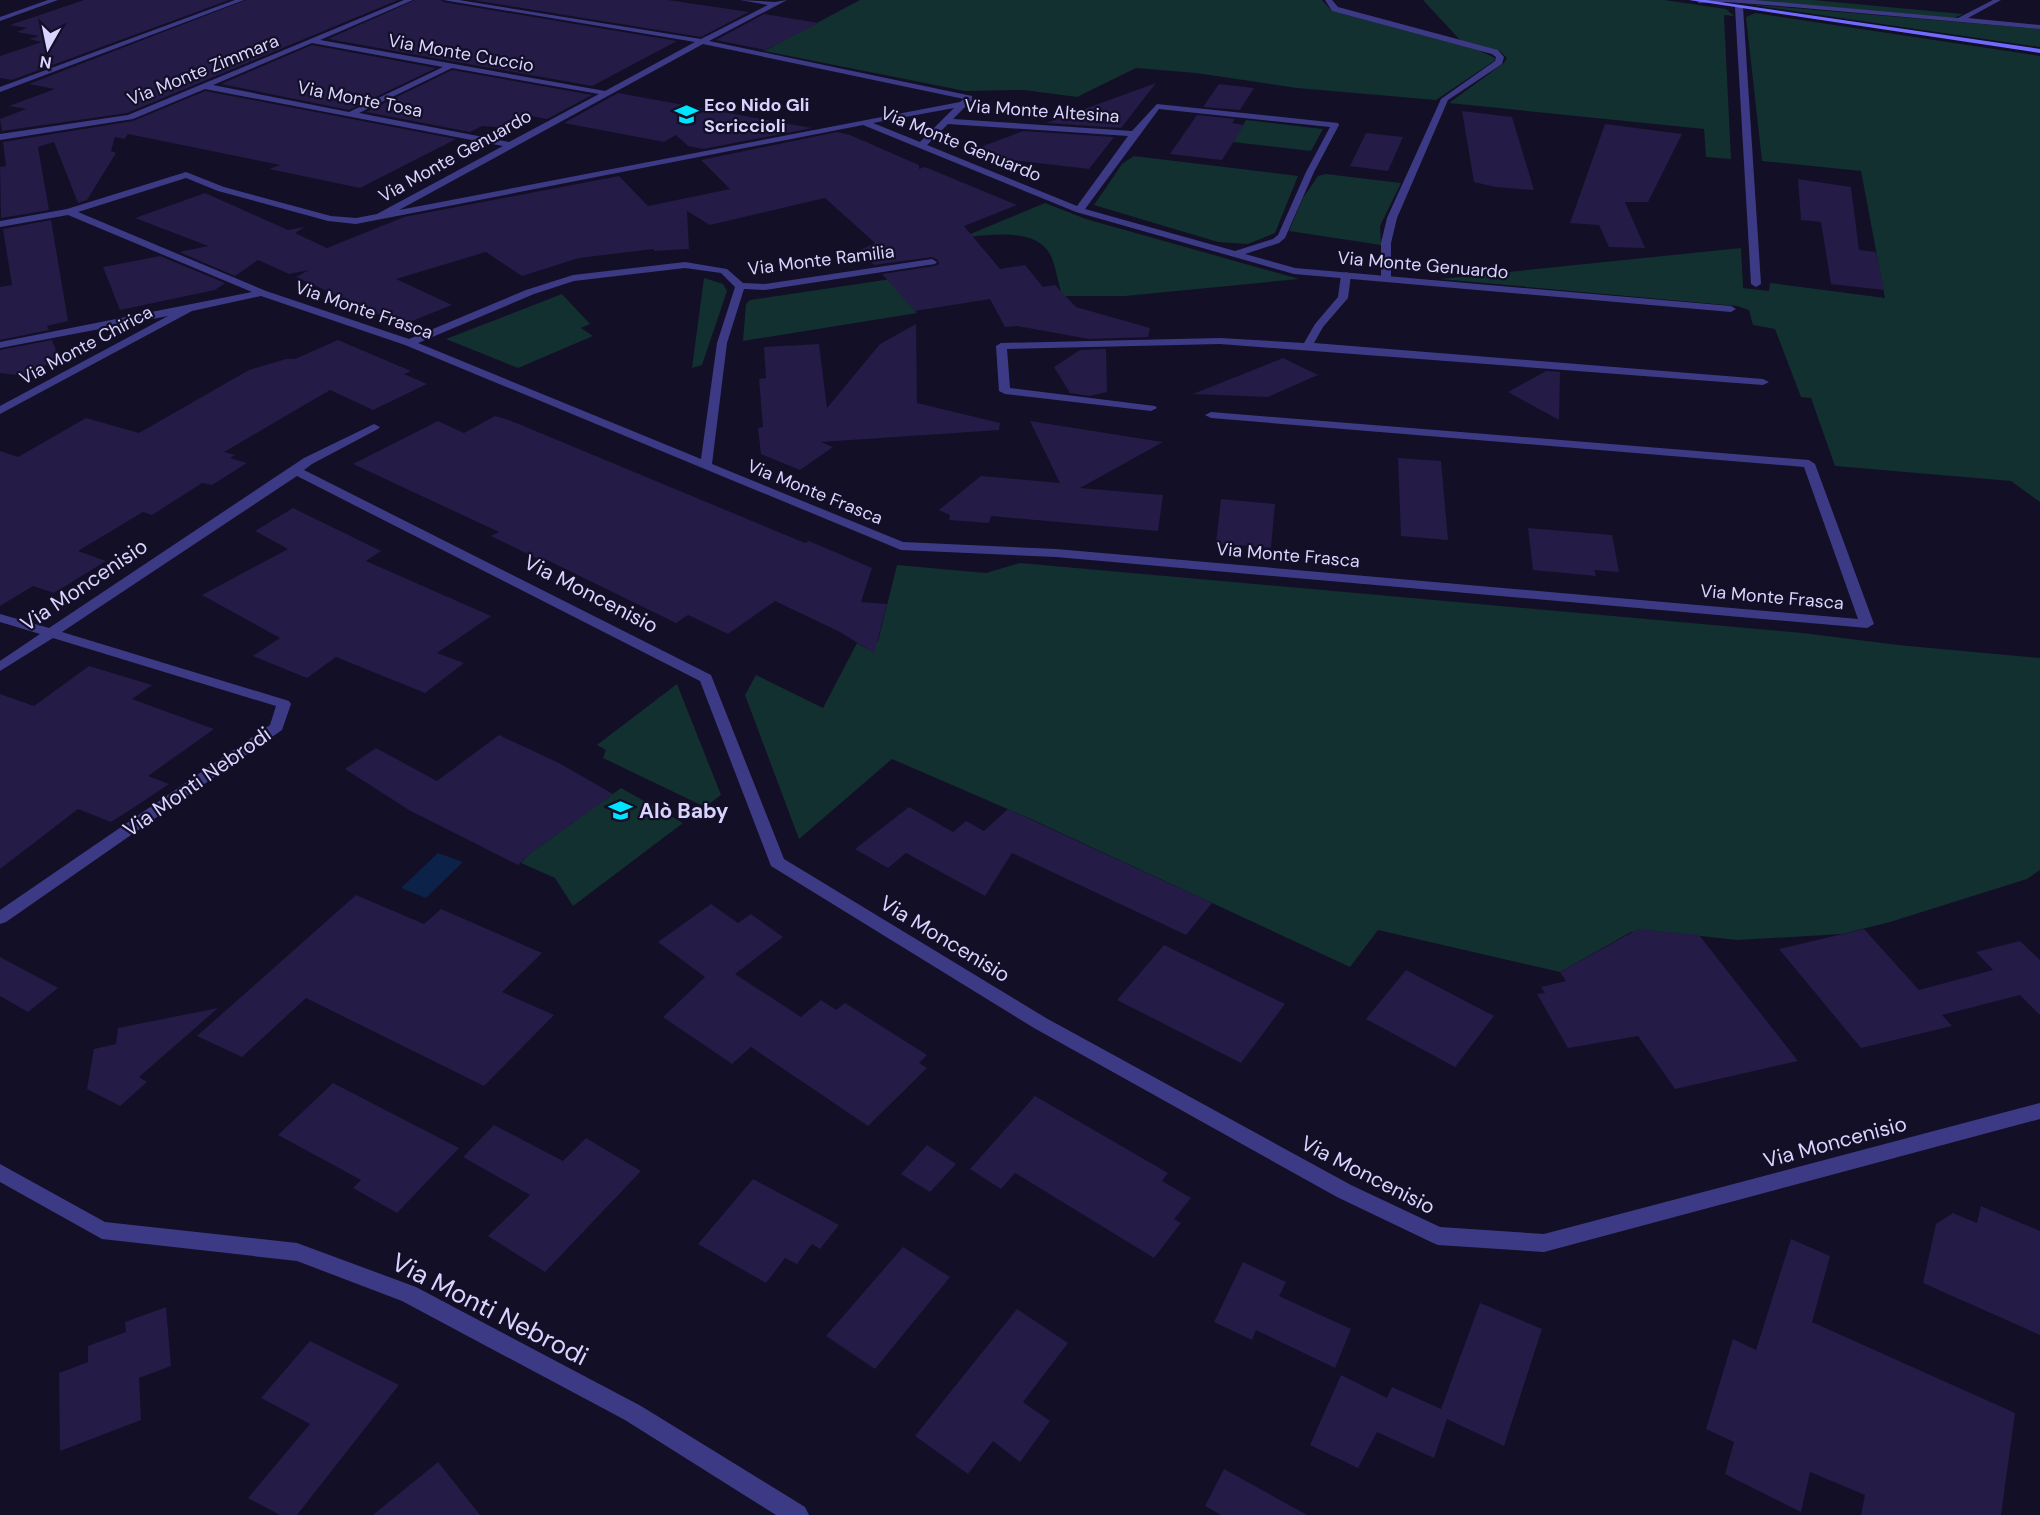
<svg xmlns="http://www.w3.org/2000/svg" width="2040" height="1515" font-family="'DM Sans',sans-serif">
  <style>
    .green { fill: #12302f }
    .water { fill: #0c2248 }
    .building { fill: #241b47 }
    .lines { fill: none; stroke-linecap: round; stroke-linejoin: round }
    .lane { fill: #3d3a85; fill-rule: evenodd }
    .street { fill: #3d3a85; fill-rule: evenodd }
    .secondary { fill: #6f6bff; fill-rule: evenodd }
    .labels { text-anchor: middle; stroke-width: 4.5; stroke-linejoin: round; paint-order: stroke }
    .far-street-label { font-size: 18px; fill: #d9d4ff; stroke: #130f26 }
    .far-poi-label { font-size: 18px; font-weight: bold; fill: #d9d4ff; stroke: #130f26; text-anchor: start }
    .street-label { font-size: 21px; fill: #d9d4ff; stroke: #130f26 }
    .poi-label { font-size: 21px; font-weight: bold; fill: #d9d4ff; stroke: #130f26; text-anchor: start }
    .near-street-label { font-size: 26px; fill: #d9d4ff; stroke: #130f26 }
  </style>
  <rect width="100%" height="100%" fill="#130f26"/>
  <g class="green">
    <path d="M860 0H1322L1332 11 1478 50 1495 58 1494 61 1436 100 1297 88 1196 73 1136 68 1077 97 1024 90 965 91 764 51Z"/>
    <path d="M1423 0H1664L1726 9 1734 16 1724 15 1731 159 1706 157 1704 129 1449 103 1504 63 1507 58 1500 51 1460 40Z"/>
    <path d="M1748 0H1813L1963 14 1954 18Z"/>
    <path d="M1745 4 2040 29V47Z"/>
    <path d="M1755 13 2040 56V502L2011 481 1835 466 1811 398 1801 397 1775 329 1753 325 1749 310 1737 306 1440 279 1741 248 1743 288 1769 291 1770 283 1885 298 1861 171 1762 161 1746 17Z"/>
    <path d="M1246 120 1323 129 1311 151 1233 142Z"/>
    <path d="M1134 156 1298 176 1275 233 1248 244 1218 242 1094 205 1122 164Z"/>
    <path d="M1326 174 1401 183 1380 226 1381 245 1289 231 1303 198 1318 176Z"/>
    <path d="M1045 203 1086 219 1299 279 1125 296H1053L1061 291C1057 279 1055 261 1048 251 1031 227 988 236 963 237Z"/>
    <path d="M704 278 723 284 727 291 702 365 692 368Z"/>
    <path d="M891 279 917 313 743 341 746 304 750 300Z"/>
    <path d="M562 294 590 324 581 328 593 336 518 368 446 339Z"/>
    <path d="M1020 563 1803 633 1898 645 2040 658V870L2027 879 1890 922 1842 934 1737 940 1645 930 1631 932 1560 972 1378 930 1350 967 1033 820 892 759 799 839 745 695 756 675 823 708 857 643 867 649 878 641 897 565 986 573Z"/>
    <path d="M677 684 721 795 705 807 603 758 606 750 597 745Z"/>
    <path d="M621 788 683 823 573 906 555 878 521 863 529 854Z"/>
  </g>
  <path class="water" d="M438 853 463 862 426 898 401 888Z"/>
  <g class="building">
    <path d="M84 0H229L12 80 0 78V56L42 42 29 39 39 36 17 32 27 28 10 25Z"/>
    <path d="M246 0H398L127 113 2 131 0 119 26 109 9 106 55 89 29 84Z"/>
    <path d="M415 0H441L443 2 677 41 592 86 328 39Z"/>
    <path d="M473 0H668L749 12 701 37Z"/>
    <path d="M764 14 819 23 765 50 716 40Z"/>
    <path d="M312 45 436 68 349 110 221 84Z"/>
    <path d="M452 70 592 95 547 119 531 116 509 128 482 126 470 132 366 112Z"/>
    <path d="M1156 83 1121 128 1046 123Z"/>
    <path d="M1219 84 1254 88 1240 110 1203 107Z"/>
    <path d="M205 91 456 139 360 188 269 169 280 165 128 134 125 139 115 137 111 151 116 153 87 200 78 203 54 142 38 147 49 210 1 218 0 167 6 166 3 142 133 121Z"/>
    <path d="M618 93 789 124 812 128 703 149 688 146 676 135 664 142 564 123Z"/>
    <path d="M1462 111 1512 117 1534 190 1495 187 1474 182Z"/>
    <path d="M1197 115 1235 119 1232 123 1244 125 1222 160 1170 154Z"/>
    <path d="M1605 124 1682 134 1648 202H1625L1645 248 1609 247 1599 225 1570 223Z"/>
    <path d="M1023 131 1114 137 1089 169 962 154Z"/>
    <path d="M837 132 850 135 919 165V169L925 167 1017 205 964 226 1000 269 1025 265 1043 287 1055 285 1076 307 1150 328 1148 337 1089 339 1017 326 1005 327 990 299 915 311 882 274 935 266 939 264 938 260 932 257 874 265 860 250 875 243 825 198 710 225 687 211 689 249 654 251V249L579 258 522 276 486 252 396 279 452 305 402 325 296 277 309 270 289 274 258 260 235 276 179 252 208 246 135 218 205 193 288 230 305 227 295 233 327 248 404 217 619 176 648 206 730 189 701 160Z"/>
    <path d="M1366 133 1403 137 1388 171 1350 166Z"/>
    <path d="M1798 179 1851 187 1859 250 1876 252 1884 290 1831 284 1821 222 1801 220Z"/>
    <path d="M51 220 68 321 47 326 49 330 0 340V287L12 285 3 229Z"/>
    <path d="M160 256 225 283 215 290 120 310 103 267Z"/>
    <path d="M916 324 917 403 1000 423 999 430 821 442 833 447 800 470 761 454 758 428 763 427 759 379 766 378 764 347 819 344 827 408 880 344Z"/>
    <path d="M52 340 59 358 25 376 0 373V350Z"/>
    <path d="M338 340 411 371 404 374 427 384 373 410 330 390 224 452 235 455 230 458 247 463 212 485 202 483 152 515 143 512 78 551 106 561 54 593 33 586 0 606V451L18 457 86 418 139 433 249 370 286 359H295Z"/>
    <path d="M1106 349 1107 392 1090 396 1070 393 1054 367 1080 350Z"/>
    <path d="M1283 358 1318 375 1268 397 1193 394Z"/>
    <path d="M1546 371 1560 372 1559 420 1508 392Z"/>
    <path d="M495 416 509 420 805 543 809 541 872 568 861 602 887 604 874 653 840 632 775 601 728 634 688 615 676 623 547 560 544 562 491 536 499 532 353 464 438 421 464 433Z"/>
    <path d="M1030 421 1163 442 1080 488 1163 495 1158 531 991 516 989 523 949 520 950 515 939 510 981 476 1060 483Z"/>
    <path d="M1398 458 1441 461 1448 540 1401 536Z"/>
    <path d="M1221 499 1275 504 1271 548 1216 543Z"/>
    <path d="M293 508 381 551 366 561 491 616 437 653 464 663 425 693 336 657 307 678 253 656 280 638 202 595 288 549 255 531Z"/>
    <path d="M1528 528 1612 535 1619 572 1594 570 1596 576 1533 570Z"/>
    <path d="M89 666 152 685 132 699 214 729 148 776 169 784 136 806 111 822 78 809 0 869V694L34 706Z"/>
    <path d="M499 735 559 763 613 794 529 854 518 865 409 810 345 769 376 748 437 781Z"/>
    <path d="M909 807 953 832 966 821 984 831 1008 809 1212 903 1186 935 1012 853 985 896 906 853 888 868 855 849Z"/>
    <path d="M356 895 424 924 441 909 542 953 502 992 554 1015 484 1086 306 998 242 1057 197 1036Z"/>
    <path d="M711 904 738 923 751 914 783 937 735 974 801 1017 821 1000 836 1010 845 1003 927 1055 919 1063 927 1068 868 1126 751 1047 732 1064 663 1017 705 977 658 942Z"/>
    <path d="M1638 929 1699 935 1798 1061 1675 1089 1638 1036 1568 1048 1537 994 1545 993 1541 987 1566 981 1560 972Z"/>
    <path d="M1864 929 1919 990 1993 970 1976 952 2020 941 2040 960V1015L2020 995 1942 1015 1952 1026 1861 1048 1779 949Z"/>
    <path d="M1164 945 1285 1004 1241 1063 1117 1000Z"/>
    <path d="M0 957 58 988 28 1012 0 996Z"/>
    <path d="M1406 970 1494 1016 1455 1067 1366 1019Z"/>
    <path d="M218 1008 139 1077 147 1082 120 1106 87 1089 94 1049 116 1044 118 1028Z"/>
    <path d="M333 1083 459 1148 397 1213 353 1188 361 1180 278 1135Z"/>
    <path d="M1035 1096 1168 1173 1162 1181 1191 1198 1174 1219 1181 1223 1154 1258 1015 1173 1001 1189 970 1169Z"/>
    <path d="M494 1125 563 1161 586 1138 641 1171 545 1272 488 1236 530 1195 463 1157Z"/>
    <path d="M927 1145 956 1164 930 1192 901 1174Z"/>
    <path d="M753 1179 839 1225 820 1249 812 1244 797 1264 785 1258 766 1283 698 1244Z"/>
    <path d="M1981 1206 2040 1231V1335L1923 1283 1936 1224 1953 1213 1977 1223Z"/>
    <path d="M1791 1239 1830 1256 1812 1322 2015 1413 2001 1515H1861L1865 1495 1810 1472 1801 1512 1725 1474 1734 1442 1706 1429 1733 1339 1756 1350Z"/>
    <path d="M903 1247 950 1277 875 1369 826 1336Z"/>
    <path d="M1243 1262 1286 1282 1279 1296 1351 1329 1335 1368 1256 1330 1252 1340 1214 1322Z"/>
    <path d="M1480 1303 1542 1329 1504 1446 1447 1419 1434 1458 1377 1432 1358 1468 1310 1445 1341 1375 1387 1398 1392 1387 1441 1409Z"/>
    <path d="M166 1307 171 1366 139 1378 141 1420 60 1451 59 1373 88 1362V1346L126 1332 125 1322Z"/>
    <path d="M1017 1309 1068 1343 1023 1402 1050 1421 1020 1462 993 1441 968 1474 915 1436Z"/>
    <path d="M310 1341 399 1385 297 1515H280L248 1498 310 1424 261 1398Z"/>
    <path d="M438 1462 480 1515H373Z"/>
    <path d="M1224 1469 1307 1515H1221L1205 1506Z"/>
  </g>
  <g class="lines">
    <g class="lane">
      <path d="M1325 0H1332L1338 7 1498 50 1504 57 1502 64 1448 100 1397 218 1391 243V279L1386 282 1381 279V243L1387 218 1441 99 1495 61 1496 57 1492 54 1332 11Z"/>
      <path d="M1696 0H1754L1958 18 1993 0H2001L1968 18 2040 25V29L1792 7 1726 2 1699 3Z"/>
      <path d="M1739 5 1743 7 1761 284 1756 287 1751 284 1735 7Z"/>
      <path d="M1346 272 1351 275 1348 298 1323 327 1314 343 1763 379 1769 382 1763 385 1220 344 1007 349 1010 388 1155 406 1157 408 1151 411 1005 394 999 391 996 346 1001 343 1220 338 1304 343 1315 324 1338 297 1341 275Z"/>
    </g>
    <g class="street">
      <path d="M48 0H58L0 21V17Z"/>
      <path d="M235 0H244L0 92V87Z"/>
      <path d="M404 0H413L320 40 605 91 695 42 443 0H459L701 39 768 5 740 0 775 2 787 0 709 41 972 96V100L953 119 1132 131 1157 104 1338 123 1339 125 1314 172 1285 238 1279 243 1245 254 1295 268 1731 306 1736 309 1731 312 1294 274 1076 212 863 125 356 224 328 221 218 191 186 178 78 212 266 291 409 339 526 290 573 275 685 262 727 269 743 283 765 284 932 259 937 262 935 264 765 290 744 289 727 343 712 464 903 542 1056 549 1858 619 1804 467 1211 418 1205 415 1211 412 1809 460 1815 464 1874 624 1867 628 1056 557 901 550 405 345 261 296 192 311 0 414V406L168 316 0 348V342L252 292 68 215 0 227V221L67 209 186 172 224 187 331 216 356 218 377 214 503 146 205 89 133 119 0 140V134L128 115ZM312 43 443 67 349 112 213 85ZM703 44 964 99 960 102 399 210ZM452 68 599 94 509 142 359 113ZM954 108 920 142 873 123ZM1159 109 1330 127 1306 172 1278 235 1273 239 1235 251 1085 209ZM948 124 1128 136 1077 206 927 145ZM685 268 721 273 735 287 717 343 701 459 418 343 534 294 574 281Z"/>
      <path d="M374 424 380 427 378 429 312 464 304 470 711 675 784 859 1046 1018 1351 1185 1440 1227 1544 1234 2040 1103V1119L1544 1252 1438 1245 1431 1242 1337 1197 1034 1028 771 866 700 681 297 476 62 632 289 701 291 704 282 730 6 922 0 924V910L270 725 276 706 53 638 0 671V661L40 634 0 622V614L49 628 304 458Z"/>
      <path d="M0 1164 105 1222 297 1243 416 1287 641 1406 805 1507 809 1515H776L625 1420 402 1301 297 1261 102 1239 0 1182Z"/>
    </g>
    <path class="secondary" d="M1689 0H1706L2040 49V53Z"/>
  </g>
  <defs>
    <symbol id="school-bare" viewBox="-9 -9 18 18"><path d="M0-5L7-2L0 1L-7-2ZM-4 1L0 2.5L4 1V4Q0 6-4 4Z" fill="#00e5ff" stroke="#130f26" stroke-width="2.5" paint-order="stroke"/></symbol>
  </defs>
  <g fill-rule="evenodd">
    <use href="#school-bare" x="670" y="98" width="33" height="33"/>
    <use href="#school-bare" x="604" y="794" width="33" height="33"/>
  </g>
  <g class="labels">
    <g class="far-street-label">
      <text transform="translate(461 53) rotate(10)" y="6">Via Monte Cuccio</text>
      <text transform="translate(203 70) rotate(-22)" y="6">Via Monte Zimmara</text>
      <text transform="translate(360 99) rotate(11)" y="6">Via Monte Tosa</text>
      <text transform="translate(1042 111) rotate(4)" y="6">Via Monte Altesina</text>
      <text transform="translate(961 144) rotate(22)" y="6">Via Monte Genuardo</text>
      <text transform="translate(455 156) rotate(-29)" y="6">Via Monte Genuardo</text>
      <text transform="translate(821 260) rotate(-7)" y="6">Via Monte Ramilia</text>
      <text transform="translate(1423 265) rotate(5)" y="6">Via Monte Genuardo</text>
      <text transform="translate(364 310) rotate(19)" y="6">Via Monte Frasca</text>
      <text transform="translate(86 345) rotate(-28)" y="6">Via Monte Chirica</text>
      <text transform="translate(815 492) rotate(22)" y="6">Via Monte Frasca</text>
      <text transform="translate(1288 555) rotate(5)" y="6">Via Monte Frasca</text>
      <text transform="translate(1772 597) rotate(5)" y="6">Via Monte Frasca</text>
    </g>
    <g class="far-poi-label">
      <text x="704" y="111">Eco Nido Gli<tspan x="704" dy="21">Scriccioli</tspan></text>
    </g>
    <g class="street-label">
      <text transform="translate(84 585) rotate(-34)" y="7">Via Moncenisio</text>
      <text transform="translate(591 594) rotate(27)" y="7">Via Moncenisio</text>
      <text transform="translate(197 782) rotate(-35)" y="7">Via Monti Nebrodi</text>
      <text transform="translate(945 939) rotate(31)" y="7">Via Moncenisio</text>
      <text transform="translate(1835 1142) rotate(-15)" y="7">Via Moncenisio</text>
      <text transform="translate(1368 1175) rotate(27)" y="7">Via Moncenisio</text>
    </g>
    <g class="poi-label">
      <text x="639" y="818">Alò Baby</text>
    </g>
    <g class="near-street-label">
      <text transform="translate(490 1309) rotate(27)" y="9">Via Monti Nebrodi</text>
    </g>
  </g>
  <g transform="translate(48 48) rotate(189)" stroke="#130f26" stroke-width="4.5" paint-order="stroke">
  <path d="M0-4.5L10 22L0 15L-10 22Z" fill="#d9d4ff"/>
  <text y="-9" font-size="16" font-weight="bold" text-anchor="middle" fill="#d9d4ff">N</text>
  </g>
</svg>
